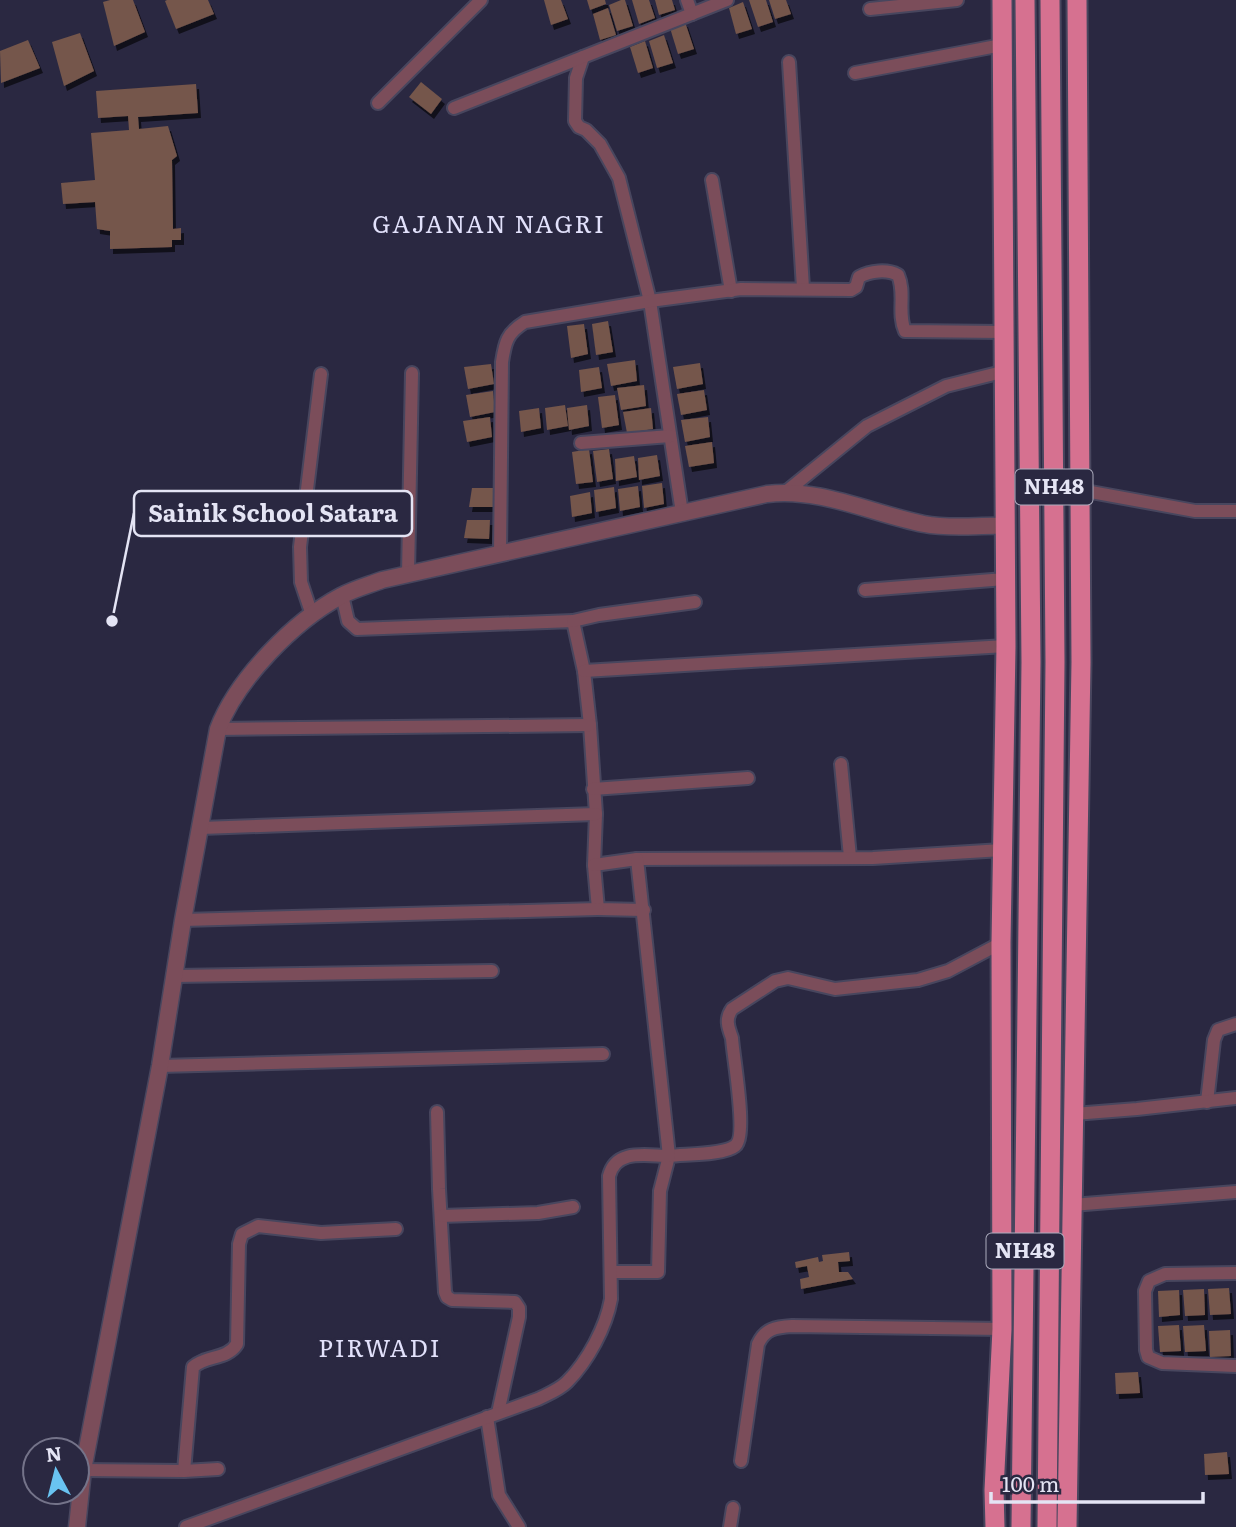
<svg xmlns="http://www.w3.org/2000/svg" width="1236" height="1527" font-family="Literata,serif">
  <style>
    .building { fill: #74564b; filter: url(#shadow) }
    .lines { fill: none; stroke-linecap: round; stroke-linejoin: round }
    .minor-casing { stroke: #48465e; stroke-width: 16 }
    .tertiary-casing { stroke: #48465e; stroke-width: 19 }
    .trunk-casing { stroke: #48465e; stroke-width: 23 }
    .minor { stroke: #7b4d5a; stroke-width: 12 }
    .tertiary { stroke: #7b4d5a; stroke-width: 16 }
    .trunk { stroke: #d67190; stroke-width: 19 }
    .labels { text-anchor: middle; stroke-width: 5; stroke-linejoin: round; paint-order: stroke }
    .shield { fill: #2a2841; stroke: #acacbe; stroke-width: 2 }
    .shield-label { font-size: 21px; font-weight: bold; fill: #e4e4f4 }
    .neighbourhood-label { font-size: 24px; letter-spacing: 2px; fill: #e2e1fb; stroke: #2a2841 }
    .leader { fill: none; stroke: #e4e4f4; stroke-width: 2.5 }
    .callout-dot { fill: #e4e4f4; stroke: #2a2841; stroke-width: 2.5 }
    .callout { fill: #2a2841; stroke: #e4e4f4; stroke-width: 2.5 }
    .callout-label { font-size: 24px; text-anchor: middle; font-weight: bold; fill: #e4e4f4 }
  </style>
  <defs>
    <filter id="shadow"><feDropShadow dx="3" dy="5" stdDeviation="0" flood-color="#0009"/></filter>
  </defs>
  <rect width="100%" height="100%" fill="#2a2841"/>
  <g class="building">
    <path d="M110 0H133L145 32 114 46 103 2Z"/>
    <path d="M167 0H208L214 14 176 29 165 1Z"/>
    <path d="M544 0H561L568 19 551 25Z"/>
    <path d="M587 0H605L606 4 590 10Z"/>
    <path d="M621 0H625L633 26 617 31 609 5Z"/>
    <path d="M632 0H649L655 18 639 24Z"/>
    <path d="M655 0H672L675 10 659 15Z"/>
    <path d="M749 0H766L773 22 758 27Z"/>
    <path d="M769 0H786L791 14 775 19Z"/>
    <path d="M743 2 752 29 736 34 729 8Z"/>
    <path d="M608 8 616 35 600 40 593 14Z"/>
    <path d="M685 22 694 49 678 54 670 28Z"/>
    <path d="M80 33 94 71 64 86 52 42Z"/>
    <path d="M664 35 673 63 657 68 649 41Z"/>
    <path d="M28 40 40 68 1 83 0 51Z"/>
    <path d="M645 41 653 68 638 73 630 47Z"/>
    <path d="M421 82 442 99 431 114 409 97Z"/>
    <path d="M196 84 198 113 138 117 139 129 168 126 177 156 172 160 173 229 181 228V240H172V247L110 249V231L97 229 95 202 63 204 61 183 95 180 91 133 129 130 128 116 98 118 96 91Z"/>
    <path d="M608 321 613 352 596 355 592 324Z"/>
    <path d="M584 324 588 354 571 358 567 326Z"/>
    <path d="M635 360 637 381 611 386 607 364Z"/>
    <path d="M700 363 703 384 677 389 673 367Z"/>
    <path d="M491 364 494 384 468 389 464 367Z"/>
    <path d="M599 367 602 388 581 392 579 370Z"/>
    <path d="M644 385 646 406 621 410 617 388Z"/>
    <path d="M704 390 707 410 681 415 677 394Z"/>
    <path d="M493 391 495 412 470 417 466 395Z"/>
    <path d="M615 395 619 425 602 428 598 397Z"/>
    <path d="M565 405 568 426 547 430 545 408Z"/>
    <path d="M587 405 589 426 569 430 567 408Z"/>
    <path d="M539 408 541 428 521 432 519 411Z"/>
    <path d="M651 408 653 429 627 433 623 412Z"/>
    <path d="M490 417 492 437 467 442 463 421Z"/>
    <path d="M708 417 710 437 685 442 681 420Z"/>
    <path d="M712 442 714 463 689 467 685 446Z"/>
    <path d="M589 449 593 482 576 484 572 452Z"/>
    <path d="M609 449 613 479 597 482 593 451Z"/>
    <path d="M657 455 660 476 639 480 638 458Z"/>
    <path d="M634 456 637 477 616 481 615 459Z"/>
    <path d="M662 483 664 504 644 508 642 486Z"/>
    <path d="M638 486 640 507 620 511 618 489Z"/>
    <path d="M614 487 616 508 596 512 594 490Z"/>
    <path d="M472 488H495L494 507H469Z"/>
    <path d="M590 492 592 513 572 517 570 496Z"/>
    <path d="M467 520H490L489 539 464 538Z"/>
    <path d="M849 1252 850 1261 838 1262 839 1272H848L853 1279 801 1289 800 1279 809 1277 807 1266 796 1268 795 1262 818 1257 819 1262 823 1261 822 1255Z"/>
    <path d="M1229 1288 1231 1314 1210 1315 1208 1289Z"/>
    <path d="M1204 1289 1205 1315 1185 1316 1183 1290Z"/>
    <path d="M1179 1290 1180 1315 1159 1317 1158 1291Z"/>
    <path d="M1179 1325 1181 1351 1160 1352 1158 1326Z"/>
    <path d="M1204 1325 1206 1351 1185 1352 1183 1326Z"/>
    <path d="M1230 1330 1231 1356 1210 1357 1209 1331Z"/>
    <path d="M1138 1372 1140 1393 1116 1394 1115 1373Z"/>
    <path d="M1227 1452 1229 1474 1205 1475 1204 1454Z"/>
  </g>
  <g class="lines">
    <defs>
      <g id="minor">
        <path d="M687 0 692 14"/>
        <path d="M870 9 957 0"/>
        <path d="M583 57 576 78 575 121 579 127 586 130 600 144 619 178 650 301 682 513"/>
        <path d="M789 62 803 288"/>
        <path d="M855 73 1002 45"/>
        <path d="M378 103 481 0"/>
        <path d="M454 108 727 0"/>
        <path d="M712 180 731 291"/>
        <path d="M581 443 670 436"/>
        <path d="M1080 490 1195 511H1236"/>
        <path d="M787 491 867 426 946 386 1006 371"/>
        <path d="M500 554 502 362C505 342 507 333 525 322L650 301 741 289 851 290 856 287 859 277C870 271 887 269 898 275 906 293 897 313 905 331L1003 332"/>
        <path d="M408 574 412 373"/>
        <path d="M865 590 1005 579"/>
        <path d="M342 595 348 621 357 629 573 621 584 671 590 725 596 814 594 865 598 909 644 910"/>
        <path d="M312 615 301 582 300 547 321 374"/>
        <path d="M573 621 599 615 695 602"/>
        <path d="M584 671 1006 646"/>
        <path d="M218 729 590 725"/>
        <path d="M841 764 850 857"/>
        <path d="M593 789 748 778"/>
        <path d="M201 828 596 814"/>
        <path d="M594 865 637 859 873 858 1002 850"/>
        <path d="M183 920 598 909"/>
        <path d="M174 976 492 971"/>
        <path d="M160 1066 603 1054"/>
        <path d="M1207 1102 1214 1040 1218 1030 1236 1024"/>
        <path d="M437 1112 439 1189 445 1292 447 1297 452 1300 515 1302 519 1308V1317L498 1413"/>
        <path d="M1074 1114 1137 1109 1236 1098"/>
        <path d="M1072 1205 1236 1192"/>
        <path d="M441 1216 538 1213 573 1207"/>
        <path d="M612 1272H658L660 1191 669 1156C684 1154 724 1155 735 1146 748 1137 733 1056 732 1038 728 1027 725 1019 732 1009L775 981 788 978 835 989 918 980 948 971 1001 943"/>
        <path d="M1236 1273 1165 1274 1149 1281 1145 1291 1146 1350 1148 1357 1162 1363 1236 1366"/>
        <path d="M487 1417 499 1495 519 1527"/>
        <path d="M741 1461 758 1344C765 1329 775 1327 792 1326L1002 1329"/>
        <path d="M83 1470 184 1471 218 1469"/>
        <path d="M184 1471 193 1367C206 1355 227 1360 237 1344L239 1244 242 1234 258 1226 321 1233 396 1229"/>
        <path d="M186 1527 538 1399C548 1394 559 1390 567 1382 588 1361 606 1327 611 1299L609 1176C616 1148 647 1156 669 1156L637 859"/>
        <path d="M730 1527 733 1508"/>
      </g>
      <path id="tertiary" d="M77 1527 83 1470 160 1066 183 920 218 729C237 679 294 621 341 596 354 589 369 585 382 580L767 494C819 487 873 514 924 524 949 529 979 525 1005 526"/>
      <g id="trunk">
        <path d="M995 1527 994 1490 1002 1329 1001 943 1006 646 1002 0"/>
        <path d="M1021 1527 1031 662 1025 0"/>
        <path d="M1047 1527 1055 662 1050 0"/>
        <path d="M1067 1527 1081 662 1077 0"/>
      </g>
    </defs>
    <use href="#minor" class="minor-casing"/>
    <use href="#tertiary" class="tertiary-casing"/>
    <use href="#trunk" class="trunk-casing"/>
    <use href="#minor" class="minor"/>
    <use href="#tertiary" class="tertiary"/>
    <use href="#trunk" class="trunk"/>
  </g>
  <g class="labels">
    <g class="shield">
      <rect x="1015.5" y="469.5" width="77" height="35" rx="5"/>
      <rect x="986.5" y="1233.5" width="77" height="35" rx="5"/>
    </g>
    <g class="shield-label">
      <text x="1054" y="494">NH48</text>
      <text x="1025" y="1258">NH48</text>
    </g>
    <g class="neighbourhood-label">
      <text x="489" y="233">GAJANAN NAGRI</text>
      <text x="380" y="1357">PIRWADI</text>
    </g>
  </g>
  <path class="leader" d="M112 621L134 513"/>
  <circle class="callout-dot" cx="112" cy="621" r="7"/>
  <rect class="callout" x="134" y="491" width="278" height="45" rx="7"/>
  <g class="callout-label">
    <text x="273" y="522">Sainik School Satara</text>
  </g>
  <g transform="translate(56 1471) rotate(353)"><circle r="33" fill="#2a2841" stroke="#747389" stroke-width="2"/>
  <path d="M0-5L12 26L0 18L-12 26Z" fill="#69c3f1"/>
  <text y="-10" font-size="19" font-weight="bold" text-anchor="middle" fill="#e4e4f4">N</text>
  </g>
  <path d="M991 1492v10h212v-10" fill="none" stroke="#e4e4f4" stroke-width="3.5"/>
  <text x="1002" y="1492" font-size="21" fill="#e4e4f4" stroke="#2a2841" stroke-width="5" paint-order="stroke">100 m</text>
</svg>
